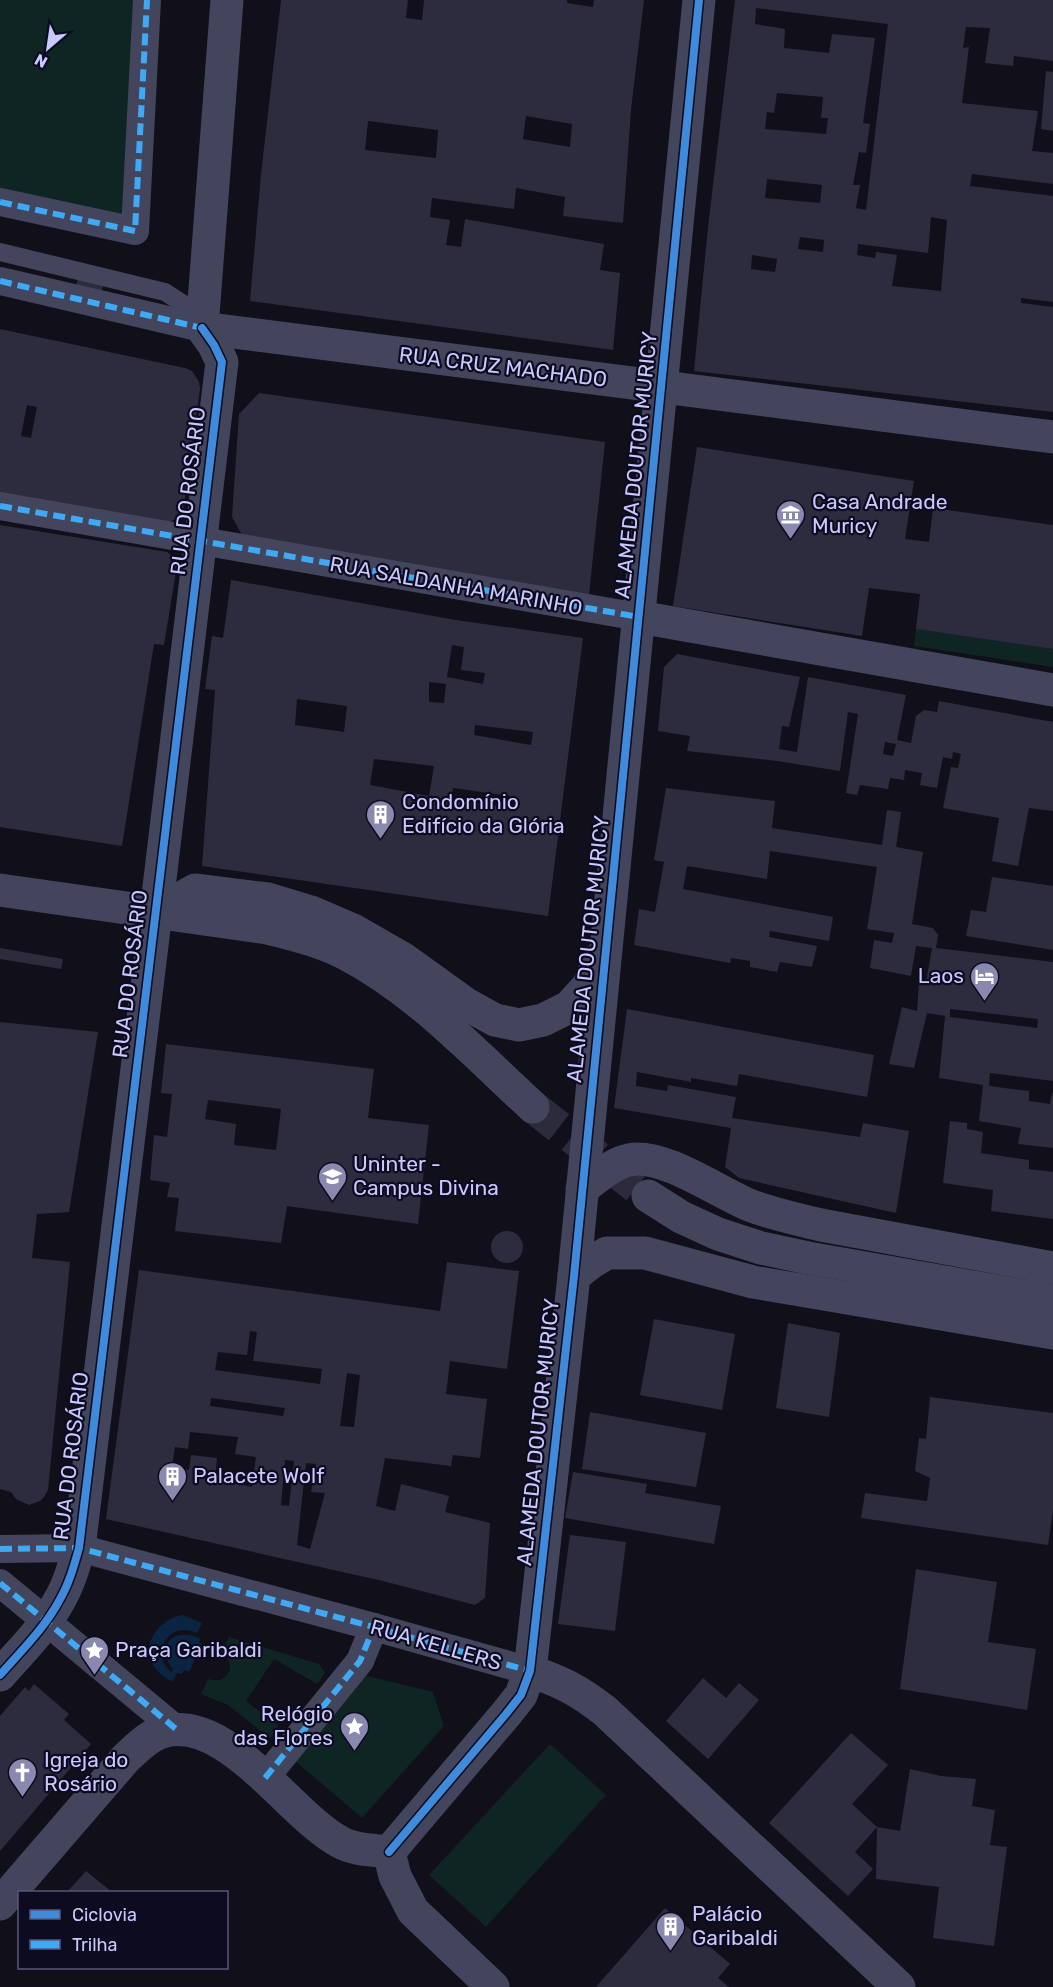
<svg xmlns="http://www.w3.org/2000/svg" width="1053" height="1987" font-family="Rubik,sans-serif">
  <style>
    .green { fill: #0e2524 }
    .water { fill: #0a2441 }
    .building { fill: #2d2c3e; fill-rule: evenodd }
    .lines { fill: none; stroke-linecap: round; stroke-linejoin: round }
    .tertiary-tunnel { stroke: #2c2b3c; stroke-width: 33; stroke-dasharray: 33 16; stroke-linecap: butt }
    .service { stroke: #43455c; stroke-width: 18 }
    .pedestrian { stroke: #43455c; stroke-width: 28 }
    .minor { stroke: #43455c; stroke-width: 33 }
    .tertiary { stroke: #43455c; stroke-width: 33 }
    .quiet { stroke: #3fa9f5; stroke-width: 6; stroke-dasharray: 12 6; stroke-linecap: butt }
    .cycleway-casing { stroke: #0c0b1f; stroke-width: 11 }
    .cycleway { stroke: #408adc; stroke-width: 8 }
    .labels { text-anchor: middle; stroke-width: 4.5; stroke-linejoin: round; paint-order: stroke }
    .street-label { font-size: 21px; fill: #cac9ff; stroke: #0c0b1f }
    .poi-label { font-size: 21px; fill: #cac9ff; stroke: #0c0b1f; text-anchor: start }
  </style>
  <rect width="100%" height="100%" fill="#100f1a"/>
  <g class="green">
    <path d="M0 0H147L135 231 0 202Z"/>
    <path d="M916 629 1053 649V667L914 646Z"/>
    <path d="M229 1637 319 1664 325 1673 317 1684 274 1659 246 1701 278 1725 277 1734 269 1738 228 1705 201 1694 208 1679C227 1686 239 1664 221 1652Z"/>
    <path d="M364 1675 433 1692 444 1726 362 1818 294 1760Z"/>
    <path d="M550 1744 606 1795 486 1927 429 1875Z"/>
  </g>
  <path class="water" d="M183 1615 202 1623 197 1633C169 1620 149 1653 171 1672L173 1670C156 1645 172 1627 200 1638L199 1642 202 1644 189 1672 184 1670 182 1674 177 1673 172 1682C163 1676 153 1670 150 1658 145 1637 163 1618 183 1615Z"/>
  <g class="building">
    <path d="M281 0H408L406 18 422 20 424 0H567V3L593 7 594 0H644L631 110 623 223 563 216 565 197 516 188 514 209 432 198 430 217 450 220 446 245 461 247 465 219 604 244 600 270 620 273 613 350 250 301 261 174ZM526 116 572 124 570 147 523 139ZM368 121 438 130 436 158 365 150Z"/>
    <path d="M735 0H1053V61L1014 56 1013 66 985 63 990 28 966 27 963 48 969 47 962 103 1038 111 1032 151 1053 153V184L972 174 970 186 1053 196V302L1021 298V303L1053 307V412L694 371 708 227ZM756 8 888 24 866 210 856 208 860 185H853L859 152 866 153 870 124 863 123 875 38 832 34 829 53 784 48 785 29 755 24ZM777 93 823 97 821 118H828L826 134 765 129 767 112 774 113ZM767 179 822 185 820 203 765 198ZM931 217 947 220 941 291 892 286 897 255 876 252 875 258 857 255 858 244 928 253ZM800 237 824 240 823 252 798 249ZM752 255 777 259 775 272 751 269Z"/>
    <path d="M1046 71 1053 72V131L1041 129Z"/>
    <path d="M79 273 105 279 99 301 74 294Z"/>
    <path d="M0 329 185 368 192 371 199 382 200 389 183 511 166 527 0 496ZM27 405 37 407 31 438 21 436Z"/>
    <path d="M259 393 605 442 589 595 245 540 232 517 239 414Z"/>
    <path d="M697 447 914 481 905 539 929 542 933 508 1053 525V649L916 629 920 594 869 588 862 636 673 606Z"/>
    <path d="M0 525 167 552 173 557 177 565 164 645 154 644 122 846 0 827Z"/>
    <path d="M231 580 456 620 583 638 548 916 202 866 215 690 205 689 212 636 223 638ZM452 645 464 647 461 670 485 673 483 684 447 677ZM429 682 446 684 444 703 429 702ZM297 699 347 706 344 732 295 725ZM475 725 533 732 531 745 474 735ZM374 759 434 766 429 796 370 785ZM453 788 517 797 516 809 451 799Z"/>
    <path d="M677 654 800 677 789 727 782 726 779 749 797 752 808 677 906 695 897 740 911 743 916 716 924 710 937 712 939 701 1053 722V811L1029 808 1018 866 992 861 999 818 943 808 951 767 958 768 961 754 953 752 952 759 943 757 937 788 920 785 922 773 905 770 904 780 890 778 888 789 860 785 857 795 846 793 858 714 848 712 840 771 777 761 687 751 690 736 658 731 664 667ZM885 742 896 744 893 756 883 754Z"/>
    <path d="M666 788 775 801 772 828 882 845 887 810 901 812 896 847 923 852 912 924 933 928 938 935 936 948 1053 962V1081L990 1073 989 1086 1029 1091V1101L1050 1104 1052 1093H1053V1148L1018 1144 1021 1128 979 1121 983 1085 939 1078 945 1016 927 1013 914 1068 889 1064 902 1007 917 1011 919 981 926 982 932 948 916 946 911 976 870 968 874 940 892 943 894 933 867 929 877 867 770 851 767 879 687 866 683 889 833 917 829 941 770 931 769 937 817 946 812 967 780 962 777 972 750 967V961L731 958 730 963 634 945 639 909 655 912 664 862 654 860ZM950 1009 1038 1019 1037 1028 950 1017Z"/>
    <path d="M992 877 1053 886V950L966 936 971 910 986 912Z"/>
    <path d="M0 948 63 959 61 969 0 959Z"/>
    <path d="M627 1009 874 1055 867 1097 739 1074 737 1086 691 1078V1082L637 1072 636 1086 667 1091 668 1085 736 1097 732 1118 860 1137 863 1123 909 1131 896 1213 739 1178 725 1167 731 1128 614 1108Z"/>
    <path d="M0 1022 98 1032 69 1212 37 1214 32 1258 70 1262 48 1490 44 1497 40 1501 29 1505 16 1499 11 1492 0 1489Z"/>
    <path d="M166 1044 374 1069 368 1118 429 1125 418 1224 287 1206 281 1243 175 1231 179 1198 167 1197 170 1183 150 1180 154 1135 167 1137 172 1094 161 1093ZM208 1100 281 1109 276 1150 234 1145 236 1124 205 1119Z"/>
    <path d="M950 1121 967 1123V1129L983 1132 981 1153 1029 1160V1169L1053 1172V1219L991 1211 993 1190 943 1183Z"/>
    <circle cx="507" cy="1247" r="16"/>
    <path d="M447 1262 519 1271 507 1369 450 1361 446 1394 487 1399 480 1458 453 1455 451 1466 385 1458 376 1506 395 1511 401 1484 449 1496 445 1512 490 1523 485 1598 475 1605 383 1581 106 1519 139 1270 440 1311ZM250 1331 257 1332 253 1361 322 1369 320 1384 215 1370 218 1352 247 1355ZM347 1373 360 1375 354 1427 340 1426ZM211 1398 285 1408 283 1416 210 1406ZM190 1432 238 1437 235 1454 256 1457 252 1487 215 1479 217 1458 191 1455 189 1470 172 1466 175 1447 188 1449ZM285 1460 294 1461 289 1506 281 1505ZM306 1463 316 1464 311 1492 325 1493 310 1549 297 1545Z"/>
    <path d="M654 1319 735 1334 722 1410 640 1395Z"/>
    <path d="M788 1323 840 1333 829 1417 776 1408Z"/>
    <path d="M930 1397 1053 1413V1510L1048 1545 861 1518 865 1493 927 1501 930 1478 915 1471 919 1438 926 1439Z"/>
    <path d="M590 1412 706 1433 696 1487 582 1469Z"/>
    <path d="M573 1472 647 1484 645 1493 721 1506 714 1544 565 1518Z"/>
    <path d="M570 1535 626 1542 615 1631 558 1624Z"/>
    <path d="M916 1569 997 1582 988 1642 1036 1649 1027 1710 900 1689Z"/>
    <path d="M703 1678 726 1698 739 1683 759 1700 708 1759 666 1721Z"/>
    <path d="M34 1684 69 1714 64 1720 91 1744 0 1851V1716L25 1687 29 1691Z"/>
    <path d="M851 1733 888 1765 852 1804 877 1827 855 1852 873 1869 848 1896 769 1823Z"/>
    <path d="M910 1769 941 1776 976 1779 972 1806 995 1810 990 1845 1007 1847 994 1946 933 1938 939 1887 876 1879 877 1827 900 1831Z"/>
    <path d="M86 1871 112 1892H67Z"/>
    <path d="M665 1908 730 1964 718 1978 729 1987H596Z"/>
  </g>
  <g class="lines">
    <path class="tertiary-tunnel" d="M533 1107 648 1196"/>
    <path class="service" d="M0 252 165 292 185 305 201 326"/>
    <g class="pedestrian">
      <path d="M0 202 135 231 147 0"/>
      <path d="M0 281 202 328"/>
      <path d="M0 506 639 617"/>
      <path d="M0 1549 79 1548 374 1627 530 1671"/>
      <path d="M0 1583 176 1729"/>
      <path d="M265 1778 360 1661 374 1627"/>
    </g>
    <g class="minor">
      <path d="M639 617 1053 690"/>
      <path d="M156 912 222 362 214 345 202 328"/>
      <path d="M530 1671C562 1682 578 1690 605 1711L899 1987"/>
    </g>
    <g class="tertiary">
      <path d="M227 0 202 328 1053 437"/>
      <path d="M0 890 268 928C294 935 322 941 346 954 417 991 474 1053 533 1107"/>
      <path d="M156 912 195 890 268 899 311 912 355 931 402 958 466 1004 495 1020 519 1025 543 1020 569 1007 588 986 600 958"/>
      <path d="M582 1189C596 1179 612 1163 629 1160 661 1152 718 1192 749 1205 772 1214 797 1219 821 1225L1053 1268"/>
      <path d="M648 1196 681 1217 718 1234 761 1248 808 1258 1053 1301"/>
      <path d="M574 1276 592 1262 607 1253H645L753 1282 1053 1333"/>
      <path d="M0 1675C20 1652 44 1629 59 1601 69 1584 74 1566 79 1548L156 912"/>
      <path d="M389 1852 506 1714 521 1695 530 1671 574 1276 699 0"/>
      <path d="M389 1852 395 1876 413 1911 493 1987"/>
      <path d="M0 1904 126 1758C136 1749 146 1738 159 1733 224 1709 290 1816 340 1842 353 1850 374 1850 389 1852"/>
    </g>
    <g class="quiet">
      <path d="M0 202 135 231 147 0"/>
      <path d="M0 281 202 328"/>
      <path d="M0 506 639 617"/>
      <path d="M0 1549 79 1548 374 1627 530 1671"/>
      <path d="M0 1583 176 1729"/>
      <path d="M265 1778 360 1661 374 1627"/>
    </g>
    <defs>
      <g id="cycleway">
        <path d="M0 1675C20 1652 44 1629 59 1601 69 1584 74 1566 79 1548L222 362 214 345 202 328"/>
        <path d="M389 1852 506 1714 521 1695 530 1671 574 1276 699 0"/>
      </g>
    </defs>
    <use href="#cycleway" class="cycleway-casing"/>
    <use href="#cycleway" class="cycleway"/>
  </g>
  <defs>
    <symbol id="museum-pin" viewBox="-11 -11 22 30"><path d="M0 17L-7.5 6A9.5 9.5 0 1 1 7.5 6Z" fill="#8988af" stroke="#0c0b1f"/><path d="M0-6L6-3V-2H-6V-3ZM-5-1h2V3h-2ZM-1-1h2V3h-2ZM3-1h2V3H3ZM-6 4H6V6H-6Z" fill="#fff"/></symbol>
    <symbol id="building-pin" viewBox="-11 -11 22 30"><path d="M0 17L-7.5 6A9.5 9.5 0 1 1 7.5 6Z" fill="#8988af" stroke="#0c0b1f"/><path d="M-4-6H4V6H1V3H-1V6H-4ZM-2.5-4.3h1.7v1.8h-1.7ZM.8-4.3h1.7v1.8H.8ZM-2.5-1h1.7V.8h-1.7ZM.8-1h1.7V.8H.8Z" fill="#fff"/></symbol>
    <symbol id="hotel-pin" viewBox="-11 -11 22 30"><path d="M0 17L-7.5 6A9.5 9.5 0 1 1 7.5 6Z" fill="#8988af" stroke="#0c0b1f"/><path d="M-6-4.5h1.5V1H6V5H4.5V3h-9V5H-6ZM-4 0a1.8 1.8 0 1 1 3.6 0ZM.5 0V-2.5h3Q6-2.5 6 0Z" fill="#fff"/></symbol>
    <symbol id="university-pin" viewBox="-11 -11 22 30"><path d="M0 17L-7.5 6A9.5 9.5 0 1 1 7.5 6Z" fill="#8988af" stroke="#0c0b1f"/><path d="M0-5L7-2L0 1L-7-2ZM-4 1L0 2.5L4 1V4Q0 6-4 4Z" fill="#fff"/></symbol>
    <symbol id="sight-pin" viewBox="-11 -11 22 30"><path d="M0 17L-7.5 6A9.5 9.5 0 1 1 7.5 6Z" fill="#8988af" stroke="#0c0b1f"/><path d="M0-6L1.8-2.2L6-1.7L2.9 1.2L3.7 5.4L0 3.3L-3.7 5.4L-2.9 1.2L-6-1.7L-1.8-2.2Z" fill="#fff"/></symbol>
    <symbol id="church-pin" viewBox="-11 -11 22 30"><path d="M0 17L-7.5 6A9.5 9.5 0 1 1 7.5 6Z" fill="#8988af" stroke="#0c0b1f"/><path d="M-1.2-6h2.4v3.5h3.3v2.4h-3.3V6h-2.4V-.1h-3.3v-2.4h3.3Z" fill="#fff"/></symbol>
  </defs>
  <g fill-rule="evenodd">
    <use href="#museum-pin" x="774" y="498" width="33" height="45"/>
    <use href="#building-pin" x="364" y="798" width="33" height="45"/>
    <use href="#hotel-pin" x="968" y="960" width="33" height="45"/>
    <use href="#university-pin" x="316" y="1160" width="33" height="45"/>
    <use href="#building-pin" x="156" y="1460" width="33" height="45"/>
    <use href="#sight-pin" x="78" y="1634" width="33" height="45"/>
    <use href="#sight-pin" x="338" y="1710" width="33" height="45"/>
    <use href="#church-pin" x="6" y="1756" width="33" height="45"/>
    <use href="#building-pin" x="654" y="1910" width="33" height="45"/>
  </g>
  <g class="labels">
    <g class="street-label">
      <text transform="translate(503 367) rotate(7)" y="7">RUA CRUZ MACHADO</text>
      <text transform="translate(636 465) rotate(-84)" y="7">ALAMEDA DOUTOR MURICY</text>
      <text transform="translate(188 491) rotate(-83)" y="7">RUA DO ROSÁRIO</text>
      <text transform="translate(456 586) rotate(10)" y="7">RUA SALDANHA MARINHO</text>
      <text transform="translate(588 949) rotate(-84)" y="7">ALAMEDA DOUTOR MURICY</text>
      <text transform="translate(130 974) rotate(-83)" y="7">RUA DO ROSÁRIO</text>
      <text transform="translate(538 1432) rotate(-84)" y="7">ALAMEDA DOUTOR MURICY</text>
      <text transform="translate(71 1456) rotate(-83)" y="7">RUA DO ROSÁRIO</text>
      <text transform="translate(436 1645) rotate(16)" y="7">RUA KELLERS</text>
    </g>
    <g class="poi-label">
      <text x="812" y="509">Casa Andrade<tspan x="812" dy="24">Muricy</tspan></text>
      <text x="402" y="809">Condomínio<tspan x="402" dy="24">Edifício da Glória</tspan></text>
      <text x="964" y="983" text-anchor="end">Laos</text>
      <text x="353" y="1171">Uninter -<tspan x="353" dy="24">Campus Divina</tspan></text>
      <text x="193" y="1483">Palacete Wolf</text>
      <text x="115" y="1657">Praça Garibaldi</text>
      <text x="333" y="1721" text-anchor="end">Relógio<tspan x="333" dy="24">das Flores</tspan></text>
      <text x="44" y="1767">Igreja do<tspan x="44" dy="24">Rosário</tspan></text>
      <text x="692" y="1921">Palácio<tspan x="692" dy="24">Garibaldi</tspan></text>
    </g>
  </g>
  <rect x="18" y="1891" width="210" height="78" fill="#0c0b1f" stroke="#585779" stroke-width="1.5"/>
  <rect x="30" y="1910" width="30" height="9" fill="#408adc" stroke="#585779" stroke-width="1.5"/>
  <text x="72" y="1921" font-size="18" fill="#cac9ff">Ciclovia</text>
  <rect x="30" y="1940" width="30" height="9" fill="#3fa9f5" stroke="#585779" stroke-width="1.5"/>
  <text x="72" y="1951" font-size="18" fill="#cac9ff">Trilha</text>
  <g transform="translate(48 48) rotate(209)" stroke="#0c0b1f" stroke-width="4.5" paint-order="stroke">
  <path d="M0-4.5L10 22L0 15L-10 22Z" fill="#cac9ff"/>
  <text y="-9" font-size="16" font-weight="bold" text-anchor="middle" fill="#cac9ff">N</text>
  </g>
</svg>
